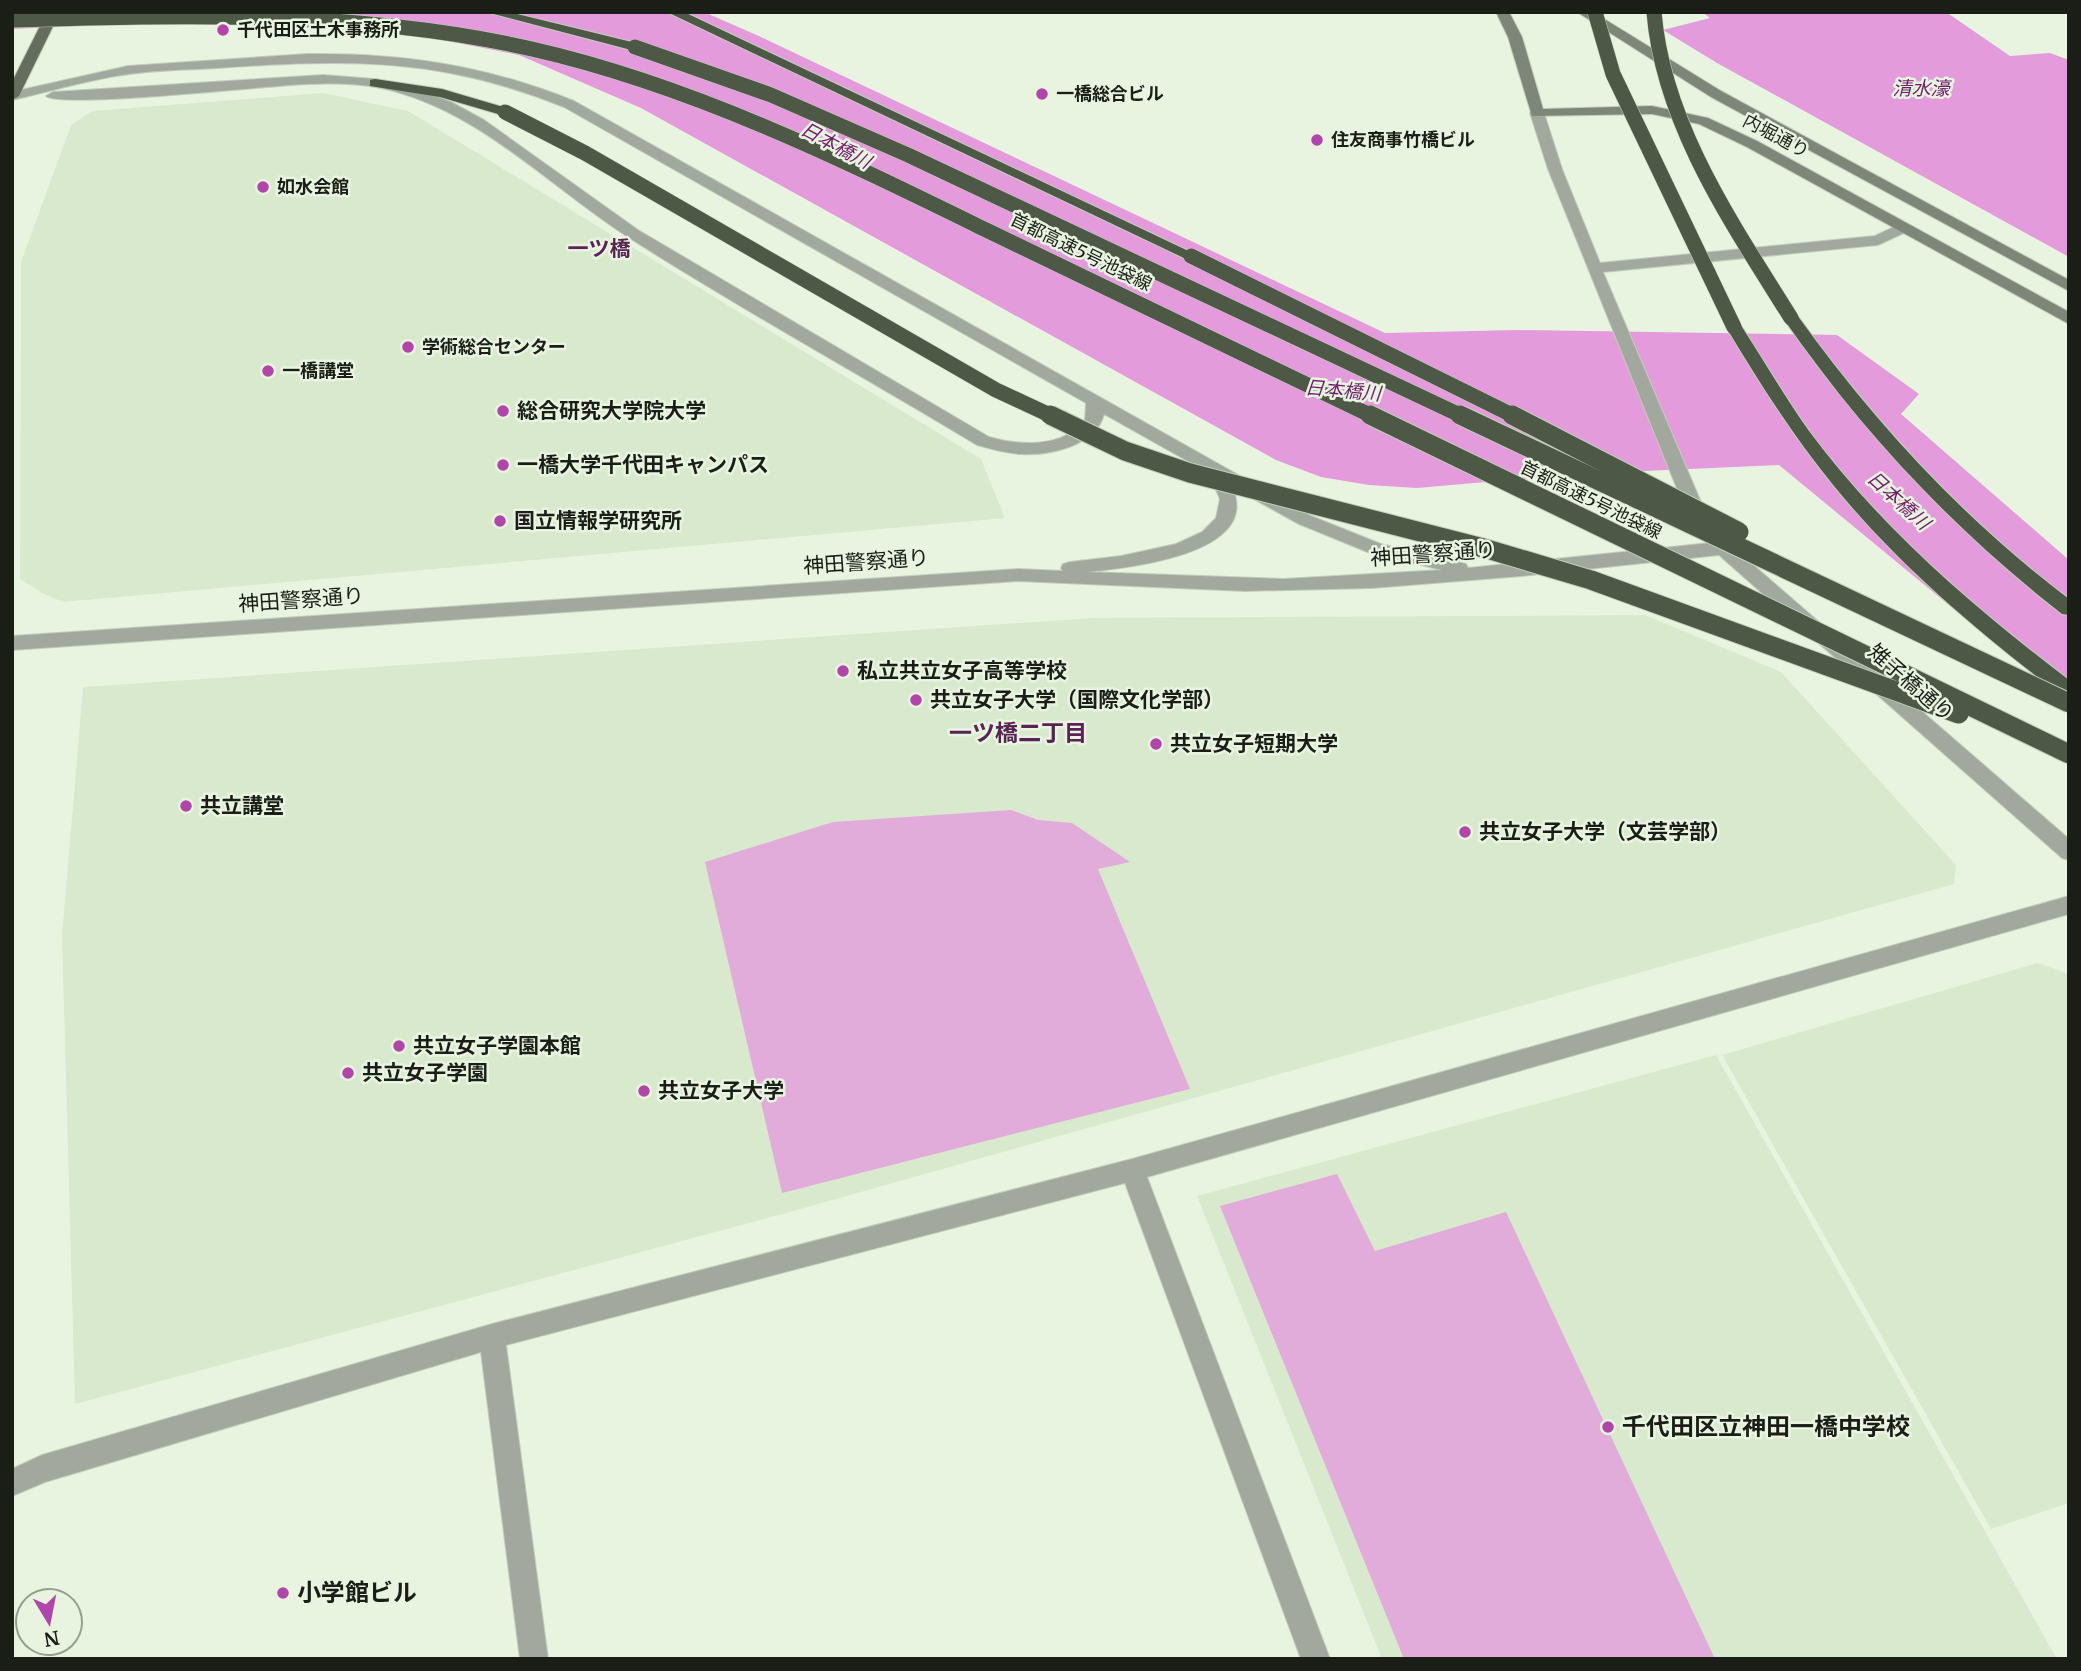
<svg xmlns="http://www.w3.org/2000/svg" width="2081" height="1671" font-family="Merriweather,'Noto Sans JP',serif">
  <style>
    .built { fill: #d9e9ce }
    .green { fill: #e1abda }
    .water { fill: #e39bdb }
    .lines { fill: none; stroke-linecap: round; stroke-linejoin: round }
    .minor-casing { stroke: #c3cdbc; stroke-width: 2 }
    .tertiary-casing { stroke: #c3cdbc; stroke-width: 2 }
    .secondary-casing { stroke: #c3cdbc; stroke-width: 2 }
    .primary-casing { stroke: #c3cdbc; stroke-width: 2 }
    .motorway-casing { stroke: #c3cdbc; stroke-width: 2 }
    .minor { fill: #a3a89f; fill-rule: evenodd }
    .tertiary { fill: #a3a89f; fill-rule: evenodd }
    .secondary { fill: #7e8679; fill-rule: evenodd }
    .primary { fill: #646d5e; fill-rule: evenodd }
    .motorway { fill: #4e5847; fill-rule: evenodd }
    .motorway-bridge-far1-casing { stroke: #c3cdbc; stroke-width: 16; stroke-linecap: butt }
    .motorway-bridge-casing { stroke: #c3cdbc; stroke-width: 21; stroke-linecap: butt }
    .motorway-bridge-far1 { stroke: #4e5847; stroke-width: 15 }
    .motorway-bridge { stroke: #4e5847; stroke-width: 19 }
    .poi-dot { fill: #b046a8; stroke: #e8f4e0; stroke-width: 2.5 }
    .labels { text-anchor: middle; stroke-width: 5; stroke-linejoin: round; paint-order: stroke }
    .far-poi-label { font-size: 18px; font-weight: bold; fill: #1a1e17; stroke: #e8f4e0; text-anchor: start }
    .far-street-label { font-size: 18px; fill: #1a1e17; stroke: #e8f4e0 }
    .far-water-label { font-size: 19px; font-style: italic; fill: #701d6b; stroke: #e8f4e0 }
    .far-quarter-label { font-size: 21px; font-weight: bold; fill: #572453; stroke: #e8f4e0 }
    .poi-label { font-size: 21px; font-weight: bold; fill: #1a1e17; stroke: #e8f4e0; text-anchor: start }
    .street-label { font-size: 21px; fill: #1a1e17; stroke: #e8f4e0 }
    .neighbourhood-label { font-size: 23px; font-weight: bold; fill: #572453; stroke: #e8f4e0 }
    .near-poi-label { font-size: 24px; font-weight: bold; fill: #1a1e17; stroke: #e8f4e0; text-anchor: start }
  </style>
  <rect width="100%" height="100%" fill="#e8f4e0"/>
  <g class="built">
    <path d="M323 93 408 111 981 459 1005 518 63 602 42 593 20 579 21 262 71 125 92 111Z"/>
    <path d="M1645 615 1781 672 1956 865 1954 884 779 1215 75 1404 62 936 83 687 1093 618Z"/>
    <path d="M2037 963 2069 974V1503L1991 1529 1722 1055Z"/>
    <path d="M1716 1055 2057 1659H1382L1197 1196Z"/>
  </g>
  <g class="green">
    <path d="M1011 810 1038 820 1072 823 1130 862 1098 869 1190 1089 782 1193 705 862 833 822Z"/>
    <path d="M1337 1174 1375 1251 1506 1212 1715 1659H1404L1220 1206Z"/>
  </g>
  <g class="water">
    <path d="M12 12H704L761 37 1385 333 1518 330 1837 335 1919 394 1901 414 2069 560V704L1779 465 1577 474 1417 488 1369 485 1321 477 1276 460 641 108 519 55 402 32 240 19 12 29Z"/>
    <path d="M1702 12H1946L2010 56 2050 53 2069 60V257L1717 63 1663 30 1710 18Z"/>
  </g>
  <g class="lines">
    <defs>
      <path id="minor" d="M2069 896V914L1147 1177 1330 1659H1301L1125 1183 506 1345 548 1659H520L481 1352 45 1482 12 1496V1469L42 1455 492 1324 1132 1159Z"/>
      <path id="tertiary" d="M307 54C404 53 484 65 574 101L1311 516 1381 544 1459 562 1466 564 1468 568 1710 543 1682 501 1548 169 1530 113 1532 110 1537 109 1544 113 1562 169 1600 263 1875 236 1898 225H1908L1911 228 1908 231 1878 245 1603 272 1700 500 1729 544 2069 839V860L2062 858 1719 555 1522 576 1372 588 1245 591 1018 581 12 650V636L1018 569 1063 571 1061 568 1063 564 1070 562 1121 556 1176 544 1202 532 1216 518 1220 499 1209 473 1104 414C1096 446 1049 456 1020 454 1005 453 991 449 977 445 861 375 742 310 628 237 546 184 475 106 376 87 354 83 330 83 308 84 272 85 61 109 46 96L53 92 323 75 375 79 417 89 451 102 484 120 638 230 989 437C1020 446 1063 448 1085 420L1086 403 564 107C440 57 348 59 218 68 184 70 150 70 116 76 81 82 47 92 12 100V92L128 66ZM1232 487 1299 524 1370 553 1442 570 1283 579 1087 572C1128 568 1263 554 1232 487Z"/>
      <g id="secondary">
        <path d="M1496 12H1509L1522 37 1543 109 1652 106 1708 118 1757 141 2069 312V324L1747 147 1699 124 1652 114 1532 116 1508 37Z"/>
        <path d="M1577 12H1593L1721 91 2069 280V291L1711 97Z"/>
      </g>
      <path id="primary" d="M47 12H60L19 96 12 100V82Z"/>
      <g id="motorway">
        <path d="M486 12H509L640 44 642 47 635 51Z"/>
        <path d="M667 12H684L1199 256 1196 259H1186Z"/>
        <path d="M375 79 442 89 510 109 512 112 505 116 440 97 370 86V80Z"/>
        <path d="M1791 313 1797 315C1875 423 1962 518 2069 599V615L2062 614C1953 529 1862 432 1783 318Z"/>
        <path d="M1734 322 1740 324C1763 359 1784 396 1809 431 1881 528 1973 607 2069 680V698L2062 696C1980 633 1900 567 1834 486 1793 436 1759 382 1726 327Z"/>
      </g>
    </defs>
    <use href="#minor" class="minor-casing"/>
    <use href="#tertiary" class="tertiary-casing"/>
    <use href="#secondary" class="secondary-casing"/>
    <use href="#primary" class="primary-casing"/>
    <use href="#motorway" class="motorway-casing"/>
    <use href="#minor" class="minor"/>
    <use href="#tertiary" class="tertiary"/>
    <use href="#secondary" class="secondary"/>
    <use href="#primary" class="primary"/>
    <use href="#motorway" class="motorway"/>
    <defs>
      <g id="motorway-bridge-far1">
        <path d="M1595 12 1613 74 1734 327"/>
        <path d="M1654 12C1663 124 1733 225 1791 318"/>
        <path d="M12 20C185 15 362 10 532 49 690 85 837 157 982 228 1113 291 1243 354 1374 417"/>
        <path d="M635 47 771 95 908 155 1464 417"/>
        <path d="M505 112 585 153 996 390 1054 417"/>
        <path d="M1191 256 1516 417"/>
      </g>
      <g id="motorway-bridge">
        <path d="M1050 415 1125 451 1190 473 1487 549 1591 580 1959 714"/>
        <path d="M1370 415 2069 754"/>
        <path d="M1460 415 2069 703"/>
        <path d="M1512 415 1739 532"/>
      </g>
    </defs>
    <use href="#motorway-bridge-far1" class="motorway-bridge-far1-casing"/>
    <use href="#motorway-bridge" class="motorway-bridge-casing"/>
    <use href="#motorway-bridge-far1" class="motorway-bridge-far1"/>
    <use href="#motorway-bridge" class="motorway-bridge"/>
  </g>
  <g class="poi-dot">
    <circle cx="223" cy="30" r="7"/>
    <circle cx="1042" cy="94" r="7"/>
    <circle cx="1317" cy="140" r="7"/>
    <circle cx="263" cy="187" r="7"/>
    <circle cx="408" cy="347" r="7"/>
    <circle cx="268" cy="371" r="7"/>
    <circle cx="503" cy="411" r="7"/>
    <circle cx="503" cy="465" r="7"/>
    <circle cx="500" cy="521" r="7"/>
    <circle cx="843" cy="671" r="7"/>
    <circle cx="916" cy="700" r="7"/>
    <circle cx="1156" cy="744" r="7"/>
    <circle cx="186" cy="806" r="7"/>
    <circle cx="1465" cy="832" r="7"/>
    <circle cx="399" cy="1046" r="7"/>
    <circle cx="348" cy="1073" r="7"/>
    <circle cx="644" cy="1091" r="7"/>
    <circle cx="1608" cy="1427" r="7"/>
    <circle cx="283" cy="1593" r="7"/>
  </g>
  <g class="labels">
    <g class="far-poi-label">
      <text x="237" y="36">千代田区土木事務所</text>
      <text x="1056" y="100">一橋総合ビル</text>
      <text x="1331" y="146">住友商事竹橋ビル</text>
      <text x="277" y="193">如水会館</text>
      <text x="422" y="353">学術総合センター</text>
      <text x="282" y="377">一橋講堂</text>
    </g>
    <g class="far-street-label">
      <text transform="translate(1776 136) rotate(28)" y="6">内堀通り</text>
      <text transform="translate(1081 252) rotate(26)" y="6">首都高速5号池袋線</text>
      <text transform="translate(1591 500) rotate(26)" y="6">首都高速5号池袋線</text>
    </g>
    <g class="far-water-label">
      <text x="1921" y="95">清水濠</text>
      <text transform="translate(836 145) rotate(28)" y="7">日本橋川</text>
      <text transform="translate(1343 390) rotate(5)" y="7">日本橋川</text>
      <text transform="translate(1899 500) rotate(42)" y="7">日本橋川</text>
    </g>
    <g class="far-quarter-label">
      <text x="599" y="256">一ツ橋</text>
    </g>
    <g class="poi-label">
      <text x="517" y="418">総合研究大学院大学</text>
      <text x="517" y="472">一橋大学千代田キャンパス</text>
      <text x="514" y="528">国立情報学研究所</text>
      <text x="857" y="678">私立共立女子高等学校</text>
      <text x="930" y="707">共立女子大学（国際文化学部）</text>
      <text x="1170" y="751">共立女子短期大学</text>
      <text x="200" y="813">共立講堂</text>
      <text x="1479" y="839">共立女子大学（文芸学部）</text>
      <text x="413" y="1053">共立女子学園本館</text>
      <text x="362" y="1080">共立女子学園</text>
      <text x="658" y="1098">共立女子大学</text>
    </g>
    <g class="street-label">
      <text transform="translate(1433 554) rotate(-4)" y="7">神田警察通り</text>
      <text transform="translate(866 562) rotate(-4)" y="7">神田警察通り</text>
      <text transform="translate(301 600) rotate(-4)" y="7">神田警察通り</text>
      <text transform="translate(1911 683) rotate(41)" y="7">雉子橋通り</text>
    </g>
    <g class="neighbourhood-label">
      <text x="1018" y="741">一ツ橋二丁目</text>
    </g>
    <g class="near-poi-label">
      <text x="1622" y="1435">千代田区立神田一橋中学校</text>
      <text x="297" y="1601">小学館ビル</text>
    </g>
  </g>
  <rect width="2081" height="1671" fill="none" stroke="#1a1e17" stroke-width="28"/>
  <g transform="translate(49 1622) rotate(170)"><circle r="33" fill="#e8f4e0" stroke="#969e90" stroke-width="2"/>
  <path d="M0-5L12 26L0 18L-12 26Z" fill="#b046a8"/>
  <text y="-10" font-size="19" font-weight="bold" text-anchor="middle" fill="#1a1e17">N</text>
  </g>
</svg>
